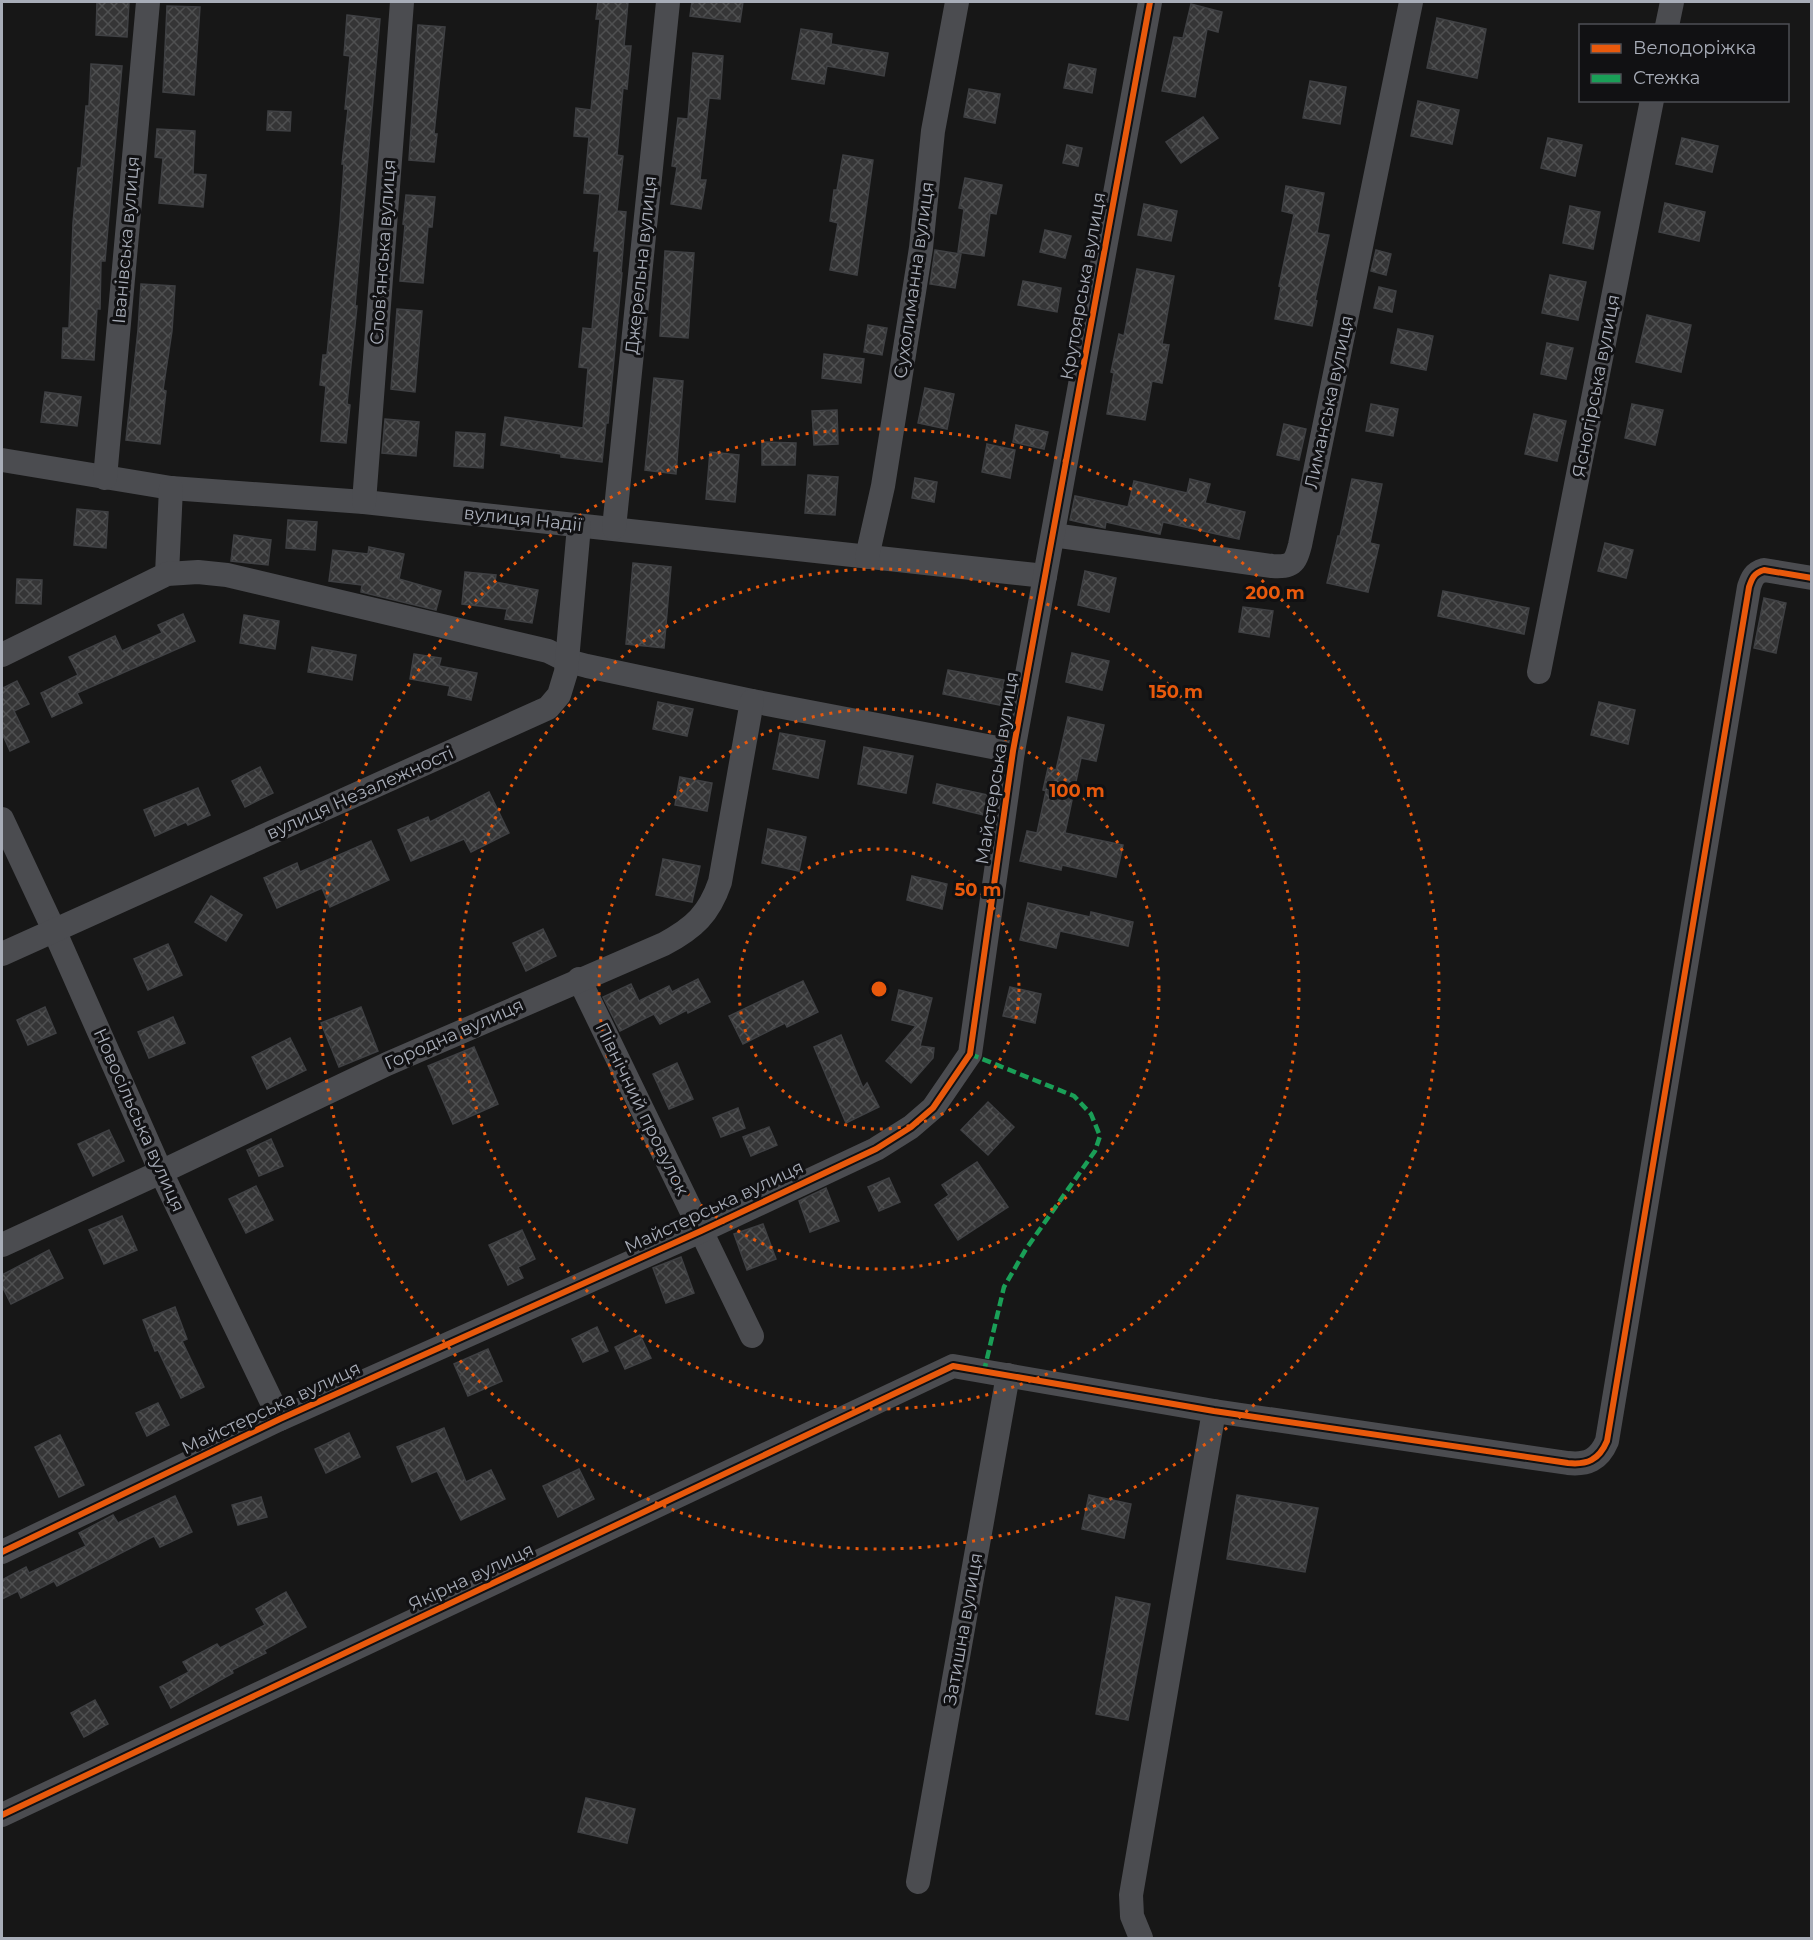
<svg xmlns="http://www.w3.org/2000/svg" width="1813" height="1940" font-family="Montserrat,sans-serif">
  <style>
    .building { fill: url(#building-cross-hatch); stroke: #3f4043; stroke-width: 1.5 }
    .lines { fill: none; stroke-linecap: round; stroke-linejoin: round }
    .minor { stroke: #4b4c50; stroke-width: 24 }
    .quiet { stroke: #1a9f57; stroke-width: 4.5; stroke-dasharray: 9 4.5; stroke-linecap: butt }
    .cycleway-casing { stroke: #111113; stroke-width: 10 }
    .cycleway { stroke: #e8590c; stroke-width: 6 }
    .ring { fill: none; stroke: #e8590c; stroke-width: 3; stroke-dasharray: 3 6 }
    .labels { text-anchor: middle; stroke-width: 6; stroke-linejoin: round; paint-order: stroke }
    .street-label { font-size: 18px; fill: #a8adb8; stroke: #111113 }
    .centre { fill: #e8590c; stroke: #111113; stroke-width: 3 }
    .ring-label { font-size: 18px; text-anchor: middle; font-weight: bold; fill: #e8590c; stroke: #111113; stroke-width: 6; stroke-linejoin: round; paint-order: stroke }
  </style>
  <defs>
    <pattern id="building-cross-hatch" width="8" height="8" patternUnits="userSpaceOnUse" patternTransform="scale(1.5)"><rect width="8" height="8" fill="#353536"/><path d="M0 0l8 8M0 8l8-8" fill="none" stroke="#4f5051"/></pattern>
  </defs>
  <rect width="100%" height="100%" fill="#171717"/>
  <g class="building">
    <path d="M97 2H129L127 37 96 35Z"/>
    <path d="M598 2H628L624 46H631L627 89 623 88 617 155 623 156 617 211 626 212 621 273H622L608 423H606L602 462 561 457V454L501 445 505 417 583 428 588 368 579 367 583 328 592 329 599 251H594L600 194 584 193 589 137 574 136 576 108 591 110 600 19H596Z"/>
    <path d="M692 2H743L740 22 690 16Z"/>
    <path d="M1191 4 1222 12 1218 32 1207 29 1195 97 1162 91 1174 37 1183 38Z"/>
    <path d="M167 6 200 7 194 95 163 92Z"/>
    <path d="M347 15 380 19 355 306H357L347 404 350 405 346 443 321 441 326 386 320 385 323 355H327L332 304 340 222 344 164H342L348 109H345L350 56 344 55Z"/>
    <path d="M1437 18 1486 29 1477 78 1427 68Z"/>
    <path d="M418 25 445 27 434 134H437L434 162 409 160Z"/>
    <path d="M801 29 832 34 831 44 888 53 884 76 827 66 824 84 792 79Z"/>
    <path d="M693 53 723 56 720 99 709 98 700 180H706L701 209 671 204 677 167 672 166 678 118 688 119Z"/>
    <path d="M91 64 122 66 105 261H101L100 309H97L94 360 62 358 63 328H69L73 223 78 168H81L86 106H89Z"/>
    <path d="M1069 64 1096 69 1092 93 1064 88Z"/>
    <path d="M1310 81 1346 87 1340 124 1303 118Z"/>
    <path d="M969 89 1000 94 995 123 964 117Z"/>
    <path d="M1418 101 1459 110 1452 144 1411 136Z"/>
    <path d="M268 111 291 112 290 131 267 130Z"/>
    <path d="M1203 117 1218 138 1181 163 1166 142Z"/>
    <path d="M157 129 195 131 193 174 206 175 203 207 159 203 163 158 155 157Z"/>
    <path d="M1548 138 1582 145 1575 176 1541 168Z"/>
    <path d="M1682 138 1718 146 1712 172 1676 164Z"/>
    <path d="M1067 145 1082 148 1078 166 1063 163Z"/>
    <path d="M843 155 873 160 857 275 830 270 838 223 830 221 834 190H837Z"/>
    <path d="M965 178 1002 185 996 214 990 213 984 256 958 252 964 209 959 208Z"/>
    <path d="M1286 186 1324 193 1317 233 1329 235 1315 300 1317 301 1312 326 1275 319 1281 287 1279 286 1294 214 1282 211Z"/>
    <path d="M406 195 435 197 432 227H428L423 283 400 281 405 225 403 224Z"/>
    <path d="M1665 203 1705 212 1699 241 1659 232Z"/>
    <path d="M1144 204 1177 211 1171 241 1138 235Z"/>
    <path d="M1570 206 1600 212 1593 249 1563 243Z"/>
    <path d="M1045 230 1071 236 1065 258 1040 252Z"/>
    <path d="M935 250 961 254 955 288 930 284Z"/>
    <path d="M1376 250 1391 254 1386 275 1371 271Z"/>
    <path d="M665 251 694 253 688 338 660 336Z"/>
    <path d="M1137 269 1174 276 1162 344 1169 345 1162 383 1152 381 1145 420 1107 414 1114 373 1111 372 1119 334 1124 336Z"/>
    <path d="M1550 275 1586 282 1578 320 1542 313Z"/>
    <path d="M1023 281 1061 288 1057 312 1018 305Z"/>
    <path d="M141 284 175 286 172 331 163 390 166 391 160 444 126 440 138 330Z"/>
    <path d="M1379 287 1396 291 1392 312 1374 308Z"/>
    <path d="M397 309 422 311 415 392 391 389Z"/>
    <path d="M1647 315 1691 325 1681 372 1636 362Z"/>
    <path d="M868 325 887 328 882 355 864 352Z"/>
    <path d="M1398 329 1433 336 1426 370 1391 363Z"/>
    <path d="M1547 343 1573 348 1566 379 1541 374Z"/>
    <path d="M824 354 864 359 861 383 822 378Z"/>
    <path d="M654 378 683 381 676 474 645 470Z"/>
    <path d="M925 388 954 394 947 429 918 423Z"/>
    <path d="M45 392 81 397 77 426 41 422Z"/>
    <path d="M1371 404 1398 409 1393 436 1366 431Z"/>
    <path d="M1632 404 1663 410 1655 445 1625 438Z"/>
    <path d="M837 410 838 444 814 445 812 411Z"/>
    <path d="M1534 414 1566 421 1557 461 1525 454Z"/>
    <path d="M385 419 419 422 416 456 382 453Z"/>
    <path d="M1284 424 1306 429 1299 460 1277 455Z"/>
    <path d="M1016 425 1048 432 1044 449 1013 442Z"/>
    <path d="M456 432 485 434 483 468 454 466Z"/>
    <path d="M762 442 796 443 795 465H762Z"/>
    <path d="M987 444 1015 450 1010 478 982 472Z"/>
    <path d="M710 452 739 455 735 502 706 499Z"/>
    <path d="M808 475 838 477 835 515 805 513Z"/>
    <path d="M915 478 937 482 934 502 912 498Z"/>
    <path d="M1190 479 1210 484 1205 503 1245 512 1239 539 1163 522 1160 534 1106 522 1105 528 1070 520 1075 496 1128 507 1134 481 1187 493Z"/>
    <path d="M1352 479 1382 484 1370 543 1379 545 1368 592 1327 583 1338 536H1340Z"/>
    <path d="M77 509 108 512 106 548 74 545Z"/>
    <path d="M288 520 317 522 315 550 286 548Z"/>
    <path d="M234 535 271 540 268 565 231 561Z"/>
    <path d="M1605 543 1633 550 1626 578 1598 571Z"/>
    <path d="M369 547 404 554 399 579 441 591 436 610 361 592 362 585 329 581 333 550 368 554Z"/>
    <path d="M633 563 671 567 664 648 626 644Z"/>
    <path d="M1085 571 1116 578 1109 612 1078 605Z"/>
    <path d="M465 572 496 575 495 582 538 590 532 623 505 619 507 609 462 604Z"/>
    <path d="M17 579 42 580 41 604 16 603Z"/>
    <path d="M1443 591 1529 608 1524 634 1438 616Z"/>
    <path d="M1764 598 1786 603 1776 653 1754 648Z"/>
    <path d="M1243 607 1273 611 1269 637 1239 632Z"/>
    <path d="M183 614 195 641 77 693 82 703 52 717 41 693 78 675 69 657 115 636 122 651 162 633 158 625Z"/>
    <path d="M244 615 279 621 275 649 240 643Z"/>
    <path d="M312 647 356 655 352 680 308 672Z"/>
    <path d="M1072 653 1109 661 1102 690 1066 682Z"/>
    <path d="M414 654 441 658 439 666 477 673 471 700 448 695 450 686 410 679Z"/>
    <path d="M948 670 1004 680 1000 705 943 694Z"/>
    <path d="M17 681 29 704 14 711 29 742 10 751 2 733V686L3 688Z"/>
    <path d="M658 702 693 709 687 736 653 729Z"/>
    <path d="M1599 702 1635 710 1628 744 1591 735Z"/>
    <path d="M1068 717 1104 725 1096 761 1081 758 1065 833 1123 845 1116 877 1062 865 1061 870 1020 861 1027 831 1037 833 1046 791 1043 790 1048 768 1056 770Z"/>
    <path d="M780 733 825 741 818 778 773 769Z"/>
    <path d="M864 747 913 756 906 793 858 784Z"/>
    <path d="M260 767 273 793 245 807 232 781Z"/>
    <path d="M680 777 712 783 707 811 675 805Z"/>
    <path d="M937 784 988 795 984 815 933 803Z"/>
    <path d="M198 788 210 815 188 825 186 822 155 836 144 810Z"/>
    <path d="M489 792 509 833 471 852 464 839 411 861 398 830 428 817 430 822Z"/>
    <path d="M768 829 806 837 799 871 762 863Z"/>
    <path d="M371 841 389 880 330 907 322 888 277 908 264 878 297 863 300 872Z"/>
    <path d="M663 859 700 866 692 902 656 895Z"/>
    <path d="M912 876 947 884 942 909 907 900Z"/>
    <path d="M211 896 242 915 226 941 195 922Z"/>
    <path d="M1028 903 1090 917 1091 912 1133 922 1128 946 1060 931 1056 948 1020 940Z"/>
    <path d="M543 929 556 956 526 971 513 943Z"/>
    <path d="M168 944 182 975 148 990 134 959Z"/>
    <path d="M698 979 710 1002 688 1013 687 1010 660 1024 654 1014 620 1031 603 997 631 984 639 1001 669 986 672 992Z"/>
    <path d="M803 981 818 1012 787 1027 785 1023 743 1044 729 1016Z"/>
    <path d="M1010 987 1041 994 1035 1023 1003 1016Z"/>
    <path d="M899 990 932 998 920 1046 934 1048 933 1058 911 1083 886 1061 916 1026 892 1020Z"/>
    <path d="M45 1007 56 1033 28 1045 17 1020Z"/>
    <path d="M361 1007 378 1051 339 1067 321 1023Z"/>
    <path d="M173 1017 185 1043 149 1058 138 1032Z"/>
    <path d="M841 1035 863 1088 867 1083 879 1107 846 1123 814 1047Z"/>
    <path d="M290 1038 306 1070 267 1089 252 1057Z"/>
    <path d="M474 1047 498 1104 453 1124 428 1066Z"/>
    <path d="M677 1063 693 1099 669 1109 653 1074Z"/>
    <path d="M988 1102 1014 1127 988 1155 961 1130Z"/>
    <path d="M738 1108 745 1128 721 1137 713 1118Z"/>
    <path d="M769 1127 777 1145 751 1156 743 1137Z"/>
    <path d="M109 1130 124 1161 93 1176 78 1144Z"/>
    <path d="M271 1139 283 1166 259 1176 247 1150Z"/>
    <path d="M977 1162 1008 1207 958 1240 935 1205 949 1195 942 1185Z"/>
    <path d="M889 1178 900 1202 879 1211 868 1187Z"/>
    <path d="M256 1186 273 1220 246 1233 229 1199Z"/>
    <path d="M826 1188 839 1221 810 1232 799 1201Z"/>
    <path d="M122 1216 137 1250 104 1264 89 1230Z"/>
    <path d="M763 1224 776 1259 747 1270 734 1234Z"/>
    <path d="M522 1230 535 1259 518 1267 523 1278 508 1285 489 1245Z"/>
    <path d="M49 1250 63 1278 11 1304 2 1286V1275Z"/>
    <path d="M681 1257 694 1293 666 1303 653 1268Z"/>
    <path d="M175 1307 187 1339 182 1341 204 1387 181 1398 158 1350 155 1351 143 1320Z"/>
    <path d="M597 1327 608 1351 583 1362 572 1339Z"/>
    <path d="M640 1335 651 1358 625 1369 615 1347Z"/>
    <path d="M488 1349 502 1381 468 1396 454 1364Z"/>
    <path d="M158 1403 169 1425 147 1436 136 1413Z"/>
    <path d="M444 1428 466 1482 491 1470 505 1499 461 1520 437 1471 412 1482 397 1447Z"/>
    <path d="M349 1433 360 1457 326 1473 315 1449Z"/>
    <path d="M60 1435 84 1485 59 1497 35 1447Z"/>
    <path d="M579 1469 594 1499 558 1517 543 1486Z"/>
    <path d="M1089 1495 1131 1504 1124 1538 1082 1529Z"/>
    <path d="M1237 1495 1318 1508 1305 1572 1227 1559Z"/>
    <path d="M175 1496 192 1532 160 1547 154 1536 57 1586 54 1581 21 1598 18 1591 2 1599V1580L26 1567 29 1573 86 1546 79 1533 113 1515 118 1523Z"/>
    <path d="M261 1497 267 1517 238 1525 232 1505Z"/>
    <path d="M286 1592 306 1627 264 1650 266 1653 232 1670 233 1673 171 1708 160 1687 189 1672 183 1662 217 1644 220 1648 265 1625 256 1609Z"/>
    <path d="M1116 1597 1150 1604 1128 1720 1096 1714Z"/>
    <path d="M95 1700 108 1724 84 1737 71 1713Z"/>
    <path d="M586 1798 635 1809 627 1843 578 1832Z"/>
  </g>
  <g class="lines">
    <g class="minor">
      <path d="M1667 26 1672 2"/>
      <path d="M2 460 171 488 364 502 1045 576"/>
      <path d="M105 478 148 2"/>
      <path d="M364 502 402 2"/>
      <path d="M614 528 668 2"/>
      <path d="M1053 535 1272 566C1292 567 1295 564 1300 545L1411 2"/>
      <path d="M867 557 883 486 921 248 933 131 957 2"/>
      <path d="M167 574 171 488"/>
      <path d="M2 655 167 574 198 572 227 575 548 651 568 661 587 666 752 701 1013 751"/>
      <path d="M1539 672 1652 100"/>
      <path d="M2 819 54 930 161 1172 280 1419"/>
      <path d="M2 954 548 708 559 695 566 672 579 526"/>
      <path d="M579 979 752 1336"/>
      <path d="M2 1245 161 1172 387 1064 664 944C694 928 709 914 720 882L752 701"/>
      <path d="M2 1552 280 1419 701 1231 876 1149 911 1127 933 1108 970 1054 1013 751 1150 2"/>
      <path d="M2 1815 953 1366 1214 1411 1568 1463C1587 1465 1599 1460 1607 1441L1749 587C1752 578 1754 573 1764 570L1812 578"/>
      <path d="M918 1882 1008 1375"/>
      <path d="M1141 1938 1132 1916 1131 1895 1214 1411"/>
    </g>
    <path class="quiet" d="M970 1054 1074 1096 1091 1114 1100 1136 1095 1151 1026 1249 1004 1287 984 1371"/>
    <defs>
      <g id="cycleway">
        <path d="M2 1552 280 1419 701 1231 876 1149 911 1127 933 1108 970 1054 1013 751 1150 2"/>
        <path d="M2 1815 953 1366 1214 1411 1568 1463C1587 1465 1599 1460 1607 1441L1749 587C1752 578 1754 573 1764 570L1812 578"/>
      </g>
    </defs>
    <use href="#cycleway" class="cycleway-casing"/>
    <use href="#cycleway" class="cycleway"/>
  </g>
  <g class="ring">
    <circle cx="879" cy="989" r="140"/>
    <circle cx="879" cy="989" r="280"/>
    <circle cx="879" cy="989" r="420"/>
    <circle cx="879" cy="989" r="560"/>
  </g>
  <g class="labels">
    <g class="street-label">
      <text transform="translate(126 240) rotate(-85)" y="6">Іванівська вулиця</text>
      <text transform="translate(383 252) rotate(-86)" y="6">Словʼянська вулиця</text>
      <text transform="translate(641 265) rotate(-84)" y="6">Джерельна вулиця</text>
      <text transform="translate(914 280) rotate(-82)" y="6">Сухолиманна вулиця</text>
      <text transform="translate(1083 286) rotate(-80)" y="6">Крутоярська вулиця</text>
      <text transform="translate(1596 386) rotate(-79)" y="6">Ясногірська вулиця</text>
      <text transform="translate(1329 402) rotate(-78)" y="6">Лиманська вулиця</text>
      <text transform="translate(523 519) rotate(6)" y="6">вулиця Надії</text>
      <text transform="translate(997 768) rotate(-81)" y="6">Майстерська вулиця</text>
      <text transform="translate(360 793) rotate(-24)" y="6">вулиця Незалежності</text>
      <text transform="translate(454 1034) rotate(-24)" y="6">Городна вулиця</text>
      <text transform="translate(642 1109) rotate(64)" y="6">Північний провулок</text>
      <text transform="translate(139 1120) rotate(66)" y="6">Новосільська вулиця</text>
      <text transform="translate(714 1207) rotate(-25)" y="6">Майстерська вулиця</text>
      <text transform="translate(271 1408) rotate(-25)" y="6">Майстерська вулиця</text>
      <text transform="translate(471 1577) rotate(-25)" y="6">Якірна вулиця</text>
      <text transform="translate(963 1629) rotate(-80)" y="6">Затишна вулиця</text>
    </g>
  </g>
  <circle cx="879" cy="989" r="9" class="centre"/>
  <g class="ring-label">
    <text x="1275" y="599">200 m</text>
    <text x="1176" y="698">150 m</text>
    <text x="1077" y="797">100 m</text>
    <text x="978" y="896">50 m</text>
  </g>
  <rect width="1813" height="1940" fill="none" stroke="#a8adb8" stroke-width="6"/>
  <rect x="1579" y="24" width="210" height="78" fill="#111113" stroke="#4d4f55" stroke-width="1.5"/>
  <rect x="1591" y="44" width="30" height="9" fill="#e8590c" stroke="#4d4f55" stroke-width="1.5"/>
  <text x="1633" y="54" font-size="18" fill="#a8adb8">Велодоріжка</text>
  <rect x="1591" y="74" width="30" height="9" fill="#1a9f57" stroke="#4d4f55" stroke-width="1.5"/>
  <text x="1633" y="84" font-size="18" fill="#a8adb8">Стежка</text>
</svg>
